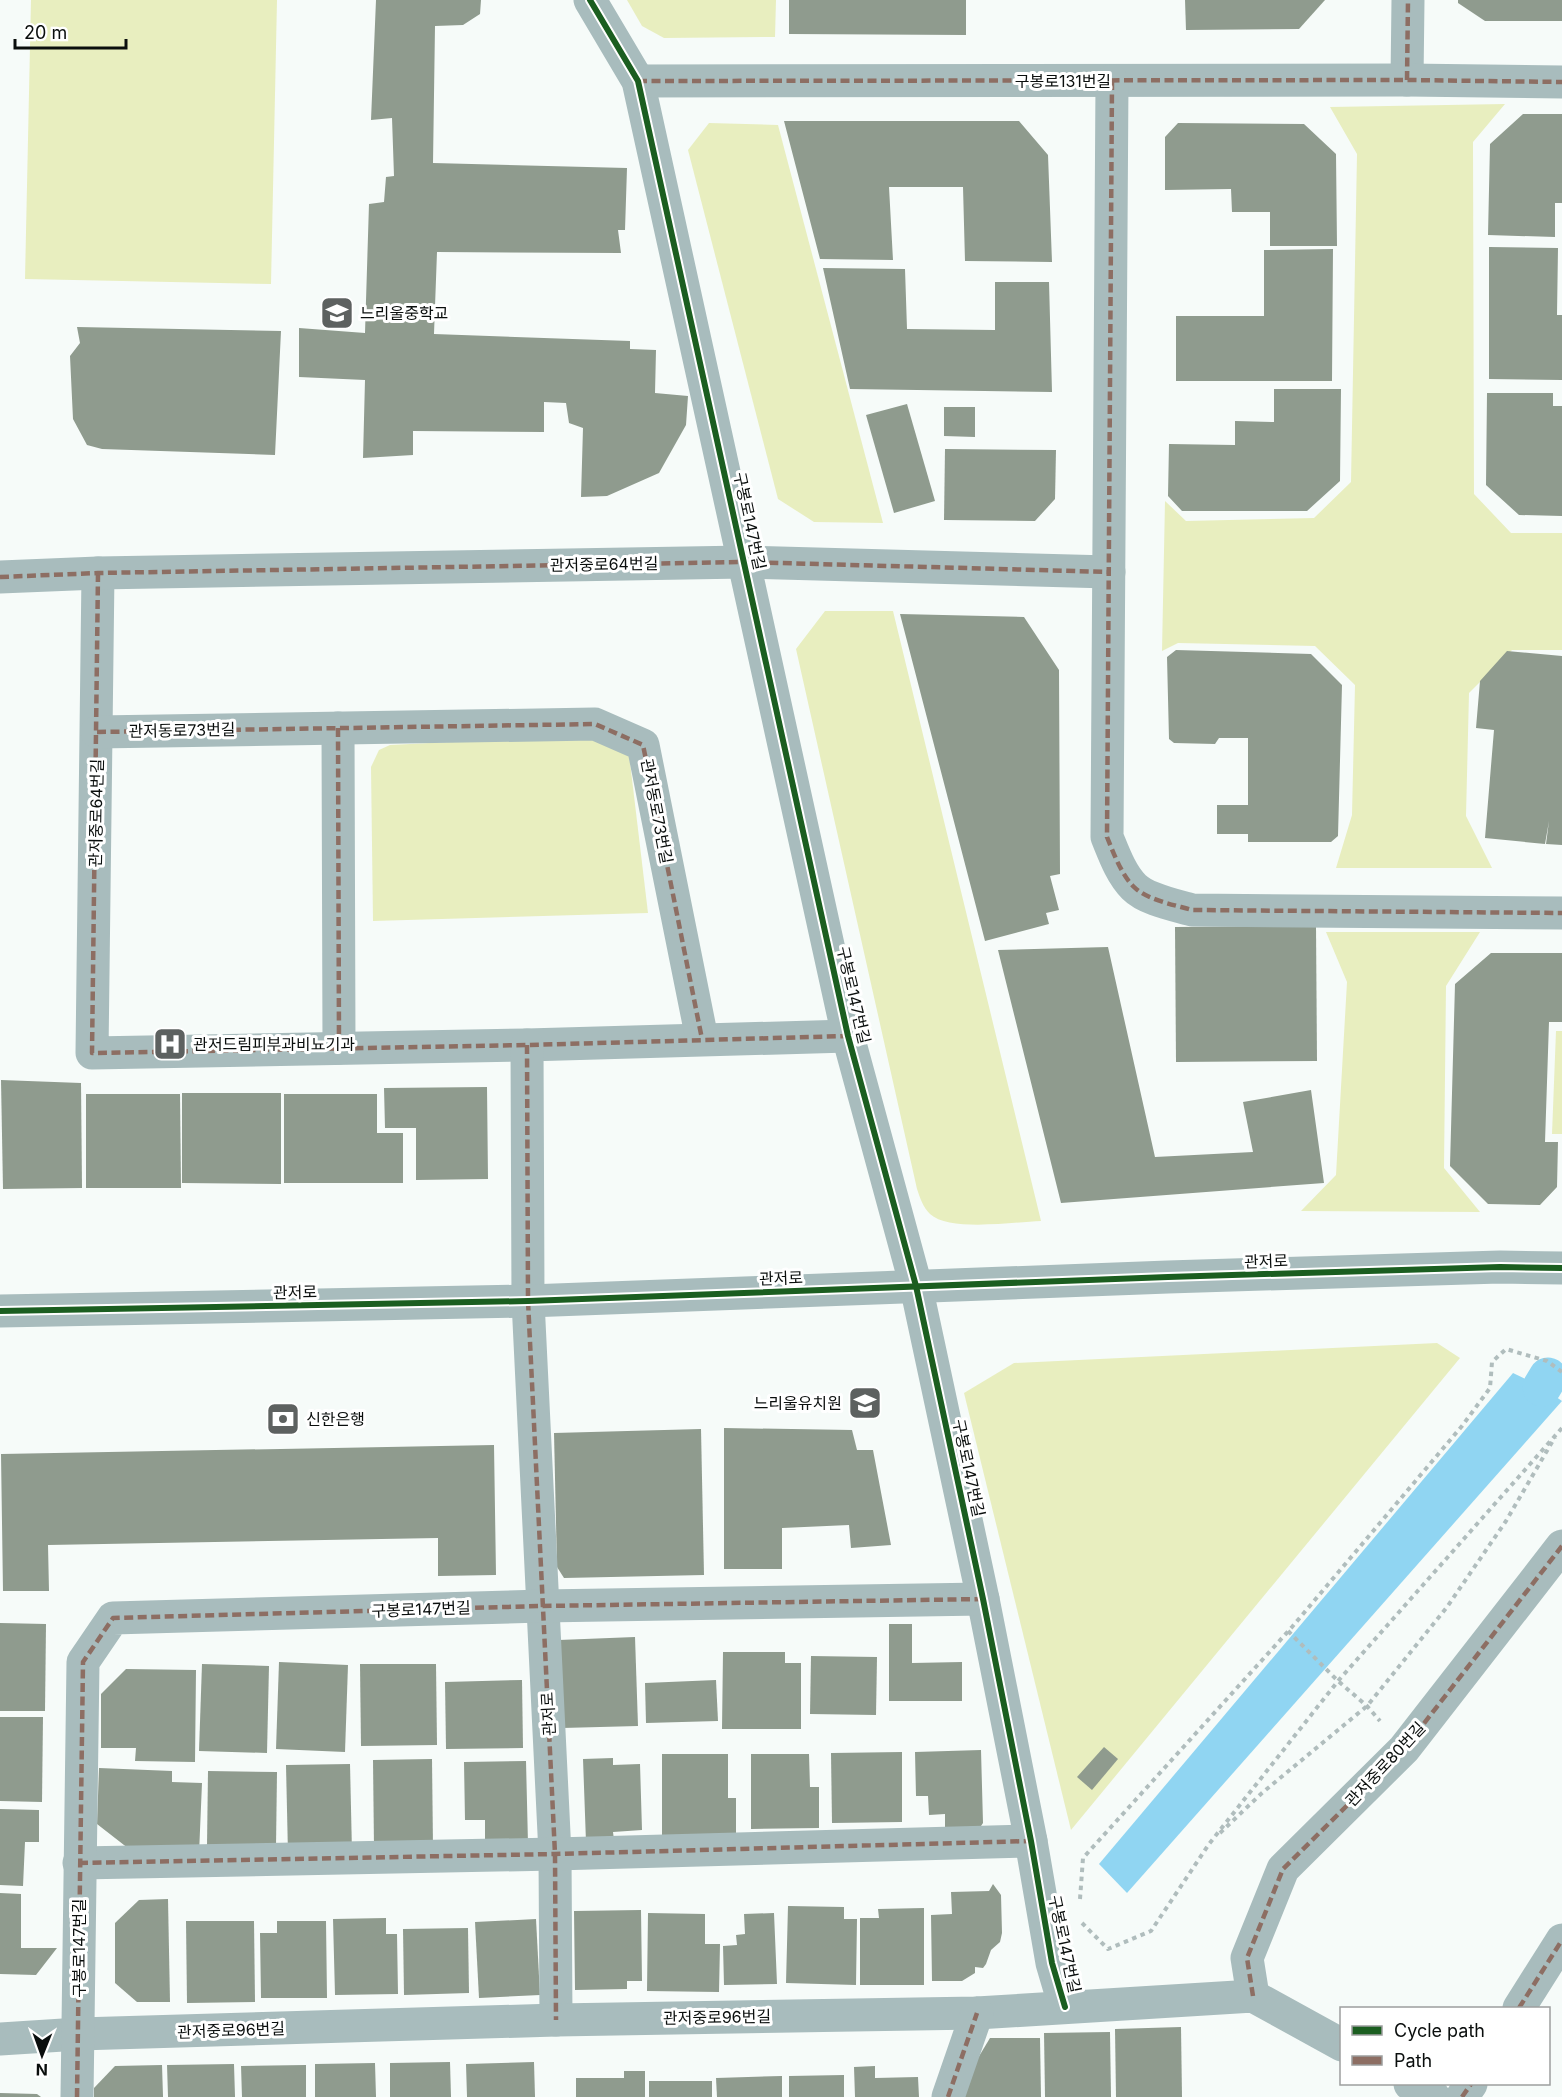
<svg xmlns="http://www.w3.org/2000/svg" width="1562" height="2097" font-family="Inter,'Noto Sans KR',sans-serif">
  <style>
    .green { fill: #e8eebf }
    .water { fill: #90d5f2 }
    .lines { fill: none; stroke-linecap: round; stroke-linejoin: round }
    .canal { stroke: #90d5f2; stroke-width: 39 }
    .building { fill: #8f9b8e }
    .path { stroke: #b0bdbd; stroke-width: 4; stroke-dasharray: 4.5 4.5; stroke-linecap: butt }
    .minor { stroke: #a8bcbd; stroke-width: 33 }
    .quiet { stroke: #8d6e63; stroke-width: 4.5; stroke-dasharray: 9 4.5; stroke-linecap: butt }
    .cycleway-casing { stroke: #fff; stroke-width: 10 }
    .cycleway { stroke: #1b5e20; stroke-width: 6 }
    .labels { text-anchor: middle; stroke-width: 6; stroke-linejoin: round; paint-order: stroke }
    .street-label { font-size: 16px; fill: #0a0e0d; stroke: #fff }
    .poi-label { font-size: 16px; fill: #0a0e0d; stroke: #fff; text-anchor: start }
  </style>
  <rect width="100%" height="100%" fill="#f6fbf9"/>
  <g class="green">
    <path d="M31 0H277L271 284 25 279Z"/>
    <path d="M627 0H776L775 37 664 38 642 26Z"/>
    <path d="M1505 104 1473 142 1474 494 1511 533H1562V650H1512L1469 693 1466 816 1492 868H1336L1352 815 1355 685 1315 646 1178 643 1162 651 1165 501 1186 521 1314 518 1351 482 1357 154 1330 107Z"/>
    <path d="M709 123 778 125 883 523 814 522 778 499 688 150Z"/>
    <path d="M825 611H893L1041 1221C1014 1222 949 1232 930 1214 923 1207 920 1198 917 1189L796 649Z"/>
    <path d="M589 735 629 754 648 913 373 921 371 767 379 750 390 745Z"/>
    <path d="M1326 932H1480L1446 986 1444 1168 1480 1212 1301 1211 1336 1175 1347 982Z"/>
    <path d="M1556 1031H1562V1134H1552Z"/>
    <path d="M1437 1343 1460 1358 1071 1830 964 1393 1014 1363Z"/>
  </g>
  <path class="water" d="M1513 1373 1542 1387 1562 1401 1127 1893 1099 1864Z"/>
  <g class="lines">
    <path class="canal" d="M1542 1387 1548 1377"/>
  </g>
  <g class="building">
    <path d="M376 0H481L480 14 463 25 435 26 433 163 627 168 625 230H618L621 253 437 252 434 334 630 341V349L656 350 655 393 688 396 686 425 659 473 607 496 581 497 583 428 569 423 566 403 544 402V432L413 431V455L363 458 365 380 299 377V328L365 333 369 204 384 202 386 177 394 176 392 118 371 120Z"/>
    <path d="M789 0H966V35L789 34Z"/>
    <path d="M1185 0H1325L1299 29 1186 30Z"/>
    <path d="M1458 0H1562V21H1485L1458 3Z"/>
    <path d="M1523 114H1562V203H1555V237L1488 235 1490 144Z"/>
    <path d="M784 121H1019L1048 155 1052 262 965 261 963 187H889L893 260 820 259Z"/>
    <path d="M1178 123 1304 124 1336 154 1337 246H1270V212H1232L1231 189 1165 190V137Z"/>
    <path d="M1489 247 1558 248 1557 315H1562V380L1489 379Z"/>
    <path d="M1333 249 1332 381H1176V316H1264V250Z"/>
    <path d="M823 268 905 269 907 329 995 330V282H1049L1052 392 850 389Z"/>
    <path d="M77 327 281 331 275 455 102 449 87 445 73 419 70 356 80 343Z"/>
    <path d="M1274 389H1341L1340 481 1307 511H1182L1168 496 1169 444 1235 445V421L1274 422Z"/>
    <path d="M1487 393H1553V406H1562V516L1519 515 1486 485Z"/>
    <path d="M907 404 935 501 894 513 866 415Z"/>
    <path d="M944 407H975V437L944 436Z"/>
    <path d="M945 449 1056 450 1055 499 1035 521 944 520Z"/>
    <path d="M900 614 1024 617 1059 670 1060 874 1050 876 1059 910 1046 913 1049 924 985 941Z"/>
    <path d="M1176 650 1311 654 1342 685 1338 836 1331 842H1248V834H1217V805H1248V738H1219L1215 744 1174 743 1169 739 1167 657Z"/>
    <path d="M1507 651 1562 656V845L1546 844 1549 821 1545 844 1485 838 1494 730 1476 728 1480 681Z"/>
    <path d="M1316 926 1317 1061 1176 1062 1175 927Z"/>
    <path d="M1108 947 1155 1157 1253 1152 1243 1102 1311 1090 1324 1183 1061 1203 998 950Z"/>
    <path d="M1491 953H1562V1022H1549L1545 1142H1558L1557 1187 1540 1205 1488 1204 1450 1166 1455 984Z"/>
    <path d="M1 1080 81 1083 82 1188 3 1189Z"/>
    <path d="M487 1087 488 1179 416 1180V1128H385L384 1088Z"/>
    <path d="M182 1093H281V1184L182 1183Z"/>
    <path d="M86 1094H180L181 1188H86Z"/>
    <path d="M284 1094H377V1133H403V1183H284Z"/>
    <path d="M724 1428 852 1430 857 1450H873L891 1545 851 1548 849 1525 782 1528V1569H724Z"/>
    <path d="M701 1429 704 1575 564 1578 557 1567 554 1433Z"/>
    <path d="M494 1445 496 1575 438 1576V1538L48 1545 49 1591H3L1 1454Z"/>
    <path d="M0 1623 46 1624 45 1711H0Z"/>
    <path d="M889 1624H912V1663L962 1662V1701H889Z"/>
    <path d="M635 1637 638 1726 562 1728 559 1640Z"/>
    <path d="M723 1652H785V1663H801V1729H722Z"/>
    <path d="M811 1656 877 1657 876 1715 810 1714Z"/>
    <path d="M279 1662 348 1665 345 1752 276 1749Z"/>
    <path d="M202 1664 269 1666 267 1753 199 1751Z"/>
    <path d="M360 1664H436L437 1745 361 1746Z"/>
    <path d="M126 1669 196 1670 195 1762 135 1761 136 1748H101V1694Z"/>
    <path d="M522 1680 523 1748 446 1749 445 1682Z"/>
    <path d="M716 1680 718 1721 646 1723 645 1683Z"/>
    <path d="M0 1717H43L42 1802 0 1801Z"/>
    <path d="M1104 1747 1118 1759 1092 1790 1077 1777Z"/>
    <path d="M981 1750 983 1823 975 1835 945 1836V1814L929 1815 928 1796H916L915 1752Z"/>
    <path d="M902 1752V1822L832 1823 831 1753Z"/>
    <path d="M662 1754H728V1798H736V1837H662Z"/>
    <path d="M751 1754H809L810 1787H819V1828L751 1829Z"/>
    <path d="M613 1758V1765L640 1764 642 1830 613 1832 614 1840 586 1842 583 1759Z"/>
    <path d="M432 1759 433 1847 374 1848 373 1760Z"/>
    <path d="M526 1761 528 1844 485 1845V1820H465L464 1762Z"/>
    <path d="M350 1764 352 1852 288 1854 286 1765Z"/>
    <path d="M99 1768 172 1771V1782L202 1783 199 1854 133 1852 97 1824Z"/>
    <path d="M208 1771 277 1772 276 1847 207 1846Z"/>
    <path d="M0 1809 39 1810V1842H25L23 1886 0 1885Z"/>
    <path d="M993 1884 1001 1895 1002 1933 1000 1942 991 1950 986 1964 983 1968 975 1967V1973L962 1981H932L931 1915 952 1914 951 1892 989 1891Z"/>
    <path d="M0 1893 21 1894V1948H57L36 1975 0 1974Z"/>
    <path d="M168 1899 170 2002H137L115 1983V1923L139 1900Z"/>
    <path d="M788 1906 844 1907V1919H857L856 1985 786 1983Z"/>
    <path d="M924 1908V1985H860V1918H879L878 1909Z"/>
    <path d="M641 1910 642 1981H627V1989L575 1990 574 1911Z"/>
    <path d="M648 1913 705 1914V1944H720L719 1992 647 1991Z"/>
    <path d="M774 1913 777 1984 724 1985 723 1946 737 1945 736 1935 745 1934 744 1914Z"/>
    <path d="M386 1918V1934H397L398 1994 335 1995 333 1919Z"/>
    <path d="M536 1919 540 1995 479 1998 475 1922Z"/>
    <path d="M186 1921H254L255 2002 187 2003Z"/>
    <path d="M277 1921H326L327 1998H261L260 1933H277Z"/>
    <path d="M468 1928 469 1993 404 1995 403 1929Z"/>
    <path d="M1181 2027 1182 2097H1116L1115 2029Z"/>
    <path d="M1110 2032 1111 2097H1045L1044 2033Z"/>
    <path d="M990 2038H1040L1041 2097H965L966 2078Z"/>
    <path d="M450 2062 451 2097H390V2063Z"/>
    <path d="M534 2062 535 2097H467L466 2064Z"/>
    <path d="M375 2063 376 2097H315V2064Z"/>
    <path d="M234 2064 235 2097H168L167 2065Z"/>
    <path d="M162 2065 163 2097H94V2088L115 2066Z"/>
    <path d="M306 2065V2097H242L241 2066Z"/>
    <path d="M875 2066V2078L918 2077 919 2097H855L854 2067Z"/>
    <path d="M624 2071H645V2097H576V2078H624Z"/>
    <path d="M844 2075V2097H789V2076Z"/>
    <path d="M782 2076V2097H717L716 2078Z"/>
    <rect x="649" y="2081" width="63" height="16"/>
    <path d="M0 2093 37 2094 41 2097H0Z"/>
  </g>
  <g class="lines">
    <g class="path">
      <path d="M1288 1631 1338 1681 1367 1706 1380 1721"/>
      <path d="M1220 1833 1262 1793 1367 1706 1447 1607 1506 1521 1555 1437"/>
      <path d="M1080 1899 1083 1858 1292 1627 1462 1426 1490 1388 1492 1362 1506 1349 1547 1361 1562 1372"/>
      <path d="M1082 1923 1108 1949 1151 1931 1209 1844 1338 1681 1562 1428"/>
    </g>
    <g class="minor">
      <path d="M590 0 638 81 848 1036 916 1286 983 1599 1031 1841 1052 1963 1065 2007"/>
      <path d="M1407 80 1408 0"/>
      <path d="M638 81 1407 80 1562 82"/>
      <path d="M1112 81 1107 837C1114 854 1121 874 1134 887 1147 900 1175 905 1192 910L1562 913"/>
      <path d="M98 573 92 1053 527 1045 848 1036"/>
      <path d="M0 577 98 573 745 562 1109 572"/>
      <path d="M338 728 339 1048"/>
      <path d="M97 732 595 724 643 745 702 1039"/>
      <path d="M527 1045 528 1301 555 1854 556 2020"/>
      <path d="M0 1311 528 1301 1168 1277 1500 1267 1562 1268"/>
      <path d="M79 1863 555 1854 1031 1841"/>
      <path d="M1253 1996 1247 1958 1283 1869 1404 1749 1562 1546"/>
      <path d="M1519 2008 1562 1940"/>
      <path d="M0 2039 79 2034 556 2020 977 2013 1253 1996 1342 2045"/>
      <path d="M1410 2084 1434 2097"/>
      <path d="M77 2097 83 1662 113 1618 542 1606 983 1599"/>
      <path d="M948 2097 977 2013"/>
      <path d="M1462 2097 1471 2084"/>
    </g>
    <g class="quiet">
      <path d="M1407 80 1408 0"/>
      <path d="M638 81 1407 80 1562 82"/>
      <path d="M1112 81 1107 837C1114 854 1121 874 1134 887 1147 900 1175 905 1192 910L1562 913"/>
      <path d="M98 573 92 1053 527 1045 848 1036"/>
      <path d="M0 577 98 573 745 562 1109 572"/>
      <path d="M338 728 339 1048"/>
      <path d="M97 732 595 724 643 745 702 1039"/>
      <path d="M527 1045 528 1301 555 1854 556 2020"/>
      <path d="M79 1863 555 1854 1031 1841"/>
      <path d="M1253 1996 1247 1958 1283 1869 1404 1749 1562 1546"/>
      <path d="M1519 2008 1562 1940"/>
      <path d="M77 2097 83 1662 113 1618 542 1606 983 1599"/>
      <path d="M948 2097 977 2013"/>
      <path d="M1462 2097 1471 2084"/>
    </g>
    <defs>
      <g id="cycleway">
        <path d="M590 0 638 81 848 1036 916 1286 983 1599 1031 1841 1052 1963 1065 2007"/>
        <path d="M0 1311 528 1301 1168 1277 1500 1267 1562 1268"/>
      </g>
    </defs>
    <use href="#cycleway" class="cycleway-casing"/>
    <use href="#cycleway" class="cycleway"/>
  </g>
  <defs>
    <symbol id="school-square" viewBox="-11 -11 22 22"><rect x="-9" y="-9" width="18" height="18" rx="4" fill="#5d6160" stroke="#fff"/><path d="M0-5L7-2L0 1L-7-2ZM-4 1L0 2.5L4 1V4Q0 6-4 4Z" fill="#fff"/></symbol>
    <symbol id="hospital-square" viewBox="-11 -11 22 22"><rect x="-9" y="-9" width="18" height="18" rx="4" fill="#5d6160" stroke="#fff"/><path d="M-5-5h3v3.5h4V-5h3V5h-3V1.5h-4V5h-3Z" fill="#fff"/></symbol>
    <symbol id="bank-square" viewBox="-11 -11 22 22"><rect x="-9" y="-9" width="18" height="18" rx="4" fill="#5d6160" stroke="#fff"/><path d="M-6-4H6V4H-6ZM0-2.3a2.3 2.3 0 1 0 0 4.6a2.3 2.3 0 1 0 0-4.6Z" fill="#fff"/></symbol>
  </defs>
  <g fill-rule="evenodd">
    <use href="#school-square" x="318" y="294" width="38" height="38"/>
    <use href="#hospital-square" x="151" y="1025" width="38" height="38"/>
    <use href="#school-square" x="846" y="1384" width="38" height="38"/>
    <use href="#bank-square" x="264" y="1400" width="38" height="38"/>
  </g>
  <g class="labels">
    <g class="street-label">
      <text x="1063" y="87">구봉로131번길</text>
      <text transform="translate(750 521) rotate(78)" y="6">구봉로147번길</text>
      <text transform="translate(604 564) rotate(-1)" y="6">관저중로64번길</text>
      <text transform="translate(182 730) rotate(-1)" y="6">관저동로73번길</text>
      <text transform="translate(657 811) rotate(79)" y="6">관저동로73번길</text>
      <text transform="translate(96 813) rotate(-89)" y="6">관저중로64번길</text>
      <text transform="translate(854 995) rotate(77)" y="6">구봉로147번길</text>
      <text transform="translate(1266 1261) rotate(-2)" y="6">관저로</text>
      <text transform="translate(781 1278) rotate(-2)" y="6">관저로</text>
      <text transform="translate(295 1292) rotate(-1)" y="6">관저로</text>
      <text transform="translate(969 1468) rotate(78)" y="6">구봉로147번길</text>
      <text transform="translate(421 1609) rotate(-2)" y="6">구봉로147번길</text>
      <text transform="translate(548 1714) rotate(-93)" y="6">관저로</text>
      <text transform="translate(1385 1764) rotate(-47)" y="6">관저중로80번길</text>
      <text transform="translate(1065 1944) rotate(78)" y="6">구봉로147번길</text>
      <text transform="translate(79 1948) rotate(-90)" y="6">구봉로147번길</text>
      <text transform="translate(717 2017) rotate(-1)" y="6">관저중로96번길</text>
      <text transform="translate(231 2030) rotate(-2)" y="6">관저중로96번길</text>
    </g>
    <g class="poi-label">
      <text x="360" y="319">느리울중학교</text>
      <text x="193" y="1050">관저드림피부과비뇨기과</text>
      <text x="842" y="1409" text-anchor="end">느리울유치원</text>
      <text x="306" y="1425">신한은행</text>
    </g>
  </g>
  <rect x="1340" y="2007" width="210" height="78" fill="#ffffff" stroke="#9d9f9e" stroke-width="1.5"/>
  <rect x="1352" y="2026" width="30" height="9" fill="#1b5e20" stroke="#9d9f9e" stroke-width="1.5"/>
  <text x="1394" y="2037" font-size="18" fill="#0a0e0d">Cycle path</text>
  <rect x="1352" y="2056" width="30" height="9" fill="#8d6e63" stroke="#9d9f9e" stroke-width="1.5"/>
  <text x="1394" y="2067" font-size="18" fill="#0a0e0d">Path</text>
  <g transform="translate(42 2055) rotate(181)" stroke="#ffffff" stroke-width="4.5" paint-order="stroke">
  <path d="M0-4.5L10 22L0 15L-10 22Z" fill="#0a0e0d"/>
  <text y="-9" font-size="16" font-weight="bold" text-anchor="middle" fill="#0a0e0d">N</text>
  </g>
  <path d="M15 39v9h111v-9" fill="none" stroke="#0a0e0d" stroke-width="3"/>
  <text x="24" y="39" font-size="18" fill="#0a0e0d" stroke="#ffffff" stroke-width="4.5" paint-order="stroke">20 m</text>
</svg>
